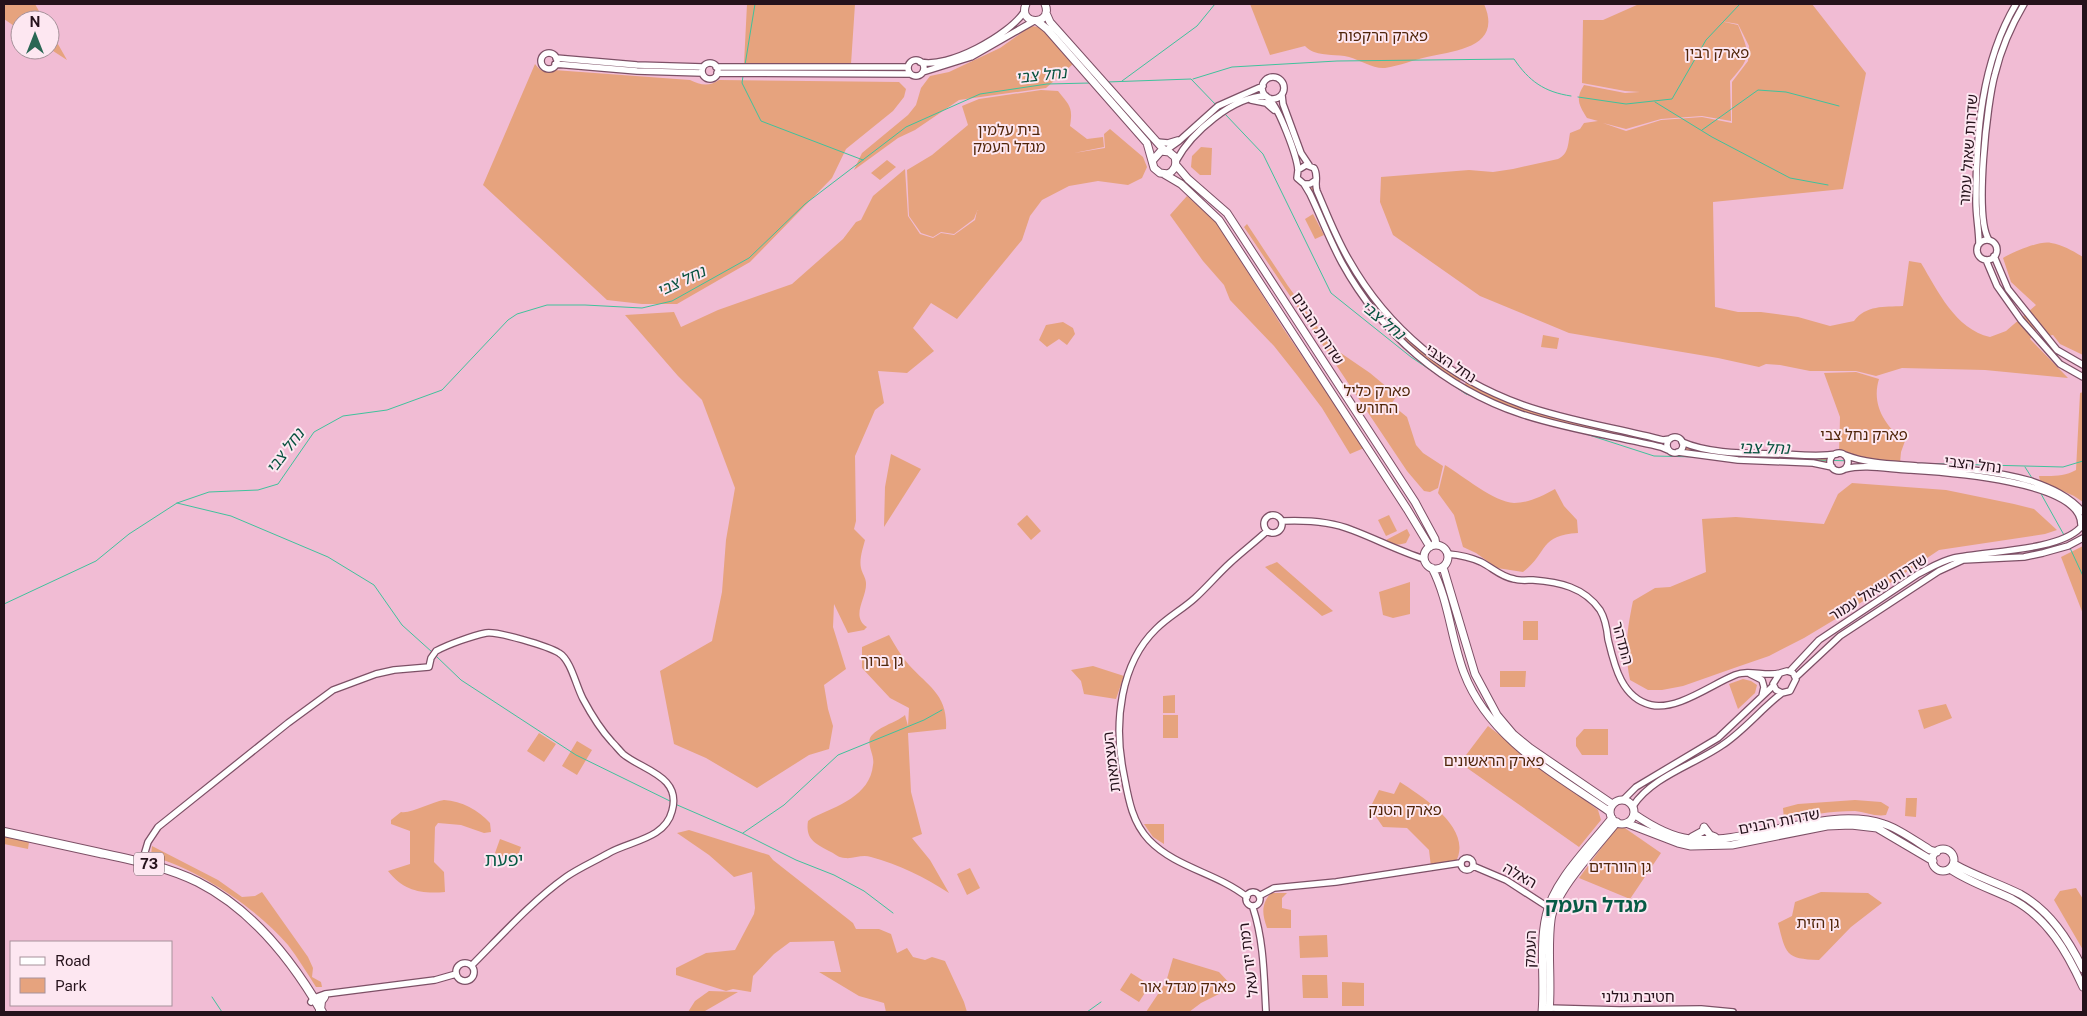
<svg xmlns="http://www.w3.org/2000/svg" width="2087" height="1016" viewBox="0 0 2087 1016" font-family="'Public Sans','Noto Sans Hebrew',sans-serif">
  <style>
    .green { fill: #e6a37e; fill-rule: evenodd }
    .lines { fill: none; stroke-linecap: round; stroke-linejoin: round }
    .stream { stroke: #40c29c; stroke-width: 1 }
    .tertiary-casing { stroke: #7d5066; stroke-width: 8 }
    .secondary-casing { stroke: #7d5066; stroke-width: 9 }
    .trunk-casing { stroke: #7d5066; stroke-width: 10 }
    .tertiary { stroke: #fff; stroke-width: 5.5 }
    .secondary { stroke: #fff; stroke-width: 7 }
    .trunk { stroke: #fff; stroke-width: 8 }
    .labels { text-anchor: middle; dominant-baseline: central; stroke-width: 4; stroke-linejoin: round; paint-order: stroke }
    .shield { fill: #fde7f1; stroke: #66525b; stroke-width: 1 }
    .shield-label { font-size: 14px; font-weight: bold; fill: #25121b }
    .park-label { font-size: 15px; fill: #502509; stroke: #fde7f1 }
    .street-label { font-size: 15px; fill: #25121b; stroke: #fde7f1 }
    .water-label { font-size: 16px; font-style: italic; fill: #07523f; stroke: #fde7f1 }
    .quarter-label { font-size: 18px; fill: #075a45; stroke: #fde7f1 }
    .district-label { font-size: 20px; font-weight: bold; fill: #075a45; stroke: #fde7f1 }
  </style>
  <rect width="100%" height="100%" fill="#f1bcd4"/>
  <path class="green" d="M4 4H35L44 20H20V30L4 19Z
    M747 4H855L851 64H744Z
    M1250 4H1484C1503 47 1456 51 1427 57 1413 60 1399 66 1385 68 1373 69 1360 60 1349 57 1337 54 1325 56 1314 52 1311 51 1307 48 1305 46L1270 55Z
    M1639 4H1812L1866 73 1843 189 1713 202 1715 307 1738 312H1761L1798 317 1830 326 1854 321C1866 305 1884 307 1903 306L1909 261 1921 263C1938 291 1955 329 1990 337L2006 331 2036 305 2011 282 2003 258C2013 252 2041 240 2051 243 2063 245 2073 251 2083 257V355L2060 344 2053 335 2047 336 2038 327 2030 339 2068 378 1985 370 1902 368 1876 376 1856 371H1810L1780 365 1766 364 1759 367 1718 358 1569 333 1480 296 1393 235 1380 202 1381 177 1469 170 1493 172 1513 169 1558 159C1569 154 1568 143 1570 133L1580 129 1584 123 1598 121 1587 118C1579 105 1575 99 1584 85L1625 93 1640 92 1625 91 1582 83 1583 20H1603ZM1720 21 1738 24 1749 46 1748 61 1732 82V123L1702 117 1661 120 1626 131 1603 123 1626 129 1661 119 1702 116 1731 121 1730 81C1752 56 1750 55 1738 25Z
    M1031 26 1040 27 1073 64 1046 88 959 100 915 130 898 138 854 170 862 153 908 115 916 105 921 88 930 76 949 72 1000 48Z
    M50 30 67 60 50 49Z
    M535 64C541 72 544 72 554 70L690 80C700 85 709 87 719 80L899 82 906 89 904 97 893 111 846 149 832 178 750 262 677 304H642L607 300 483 185Z
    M1041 90 1058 91C1070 106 1073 107 1070 126L1087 139 1103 137 1104 147 1074 153 1105 148 1104 134 1110 129 1143 157 1147 167 1142 178 1128 185 1098 181 1069 186 1042 200 1030 216 1022 240 957 319 931 303 913 328 934 351 907 373 878 371 884 403 875 410 855 456 856 521 854 529 865 540C863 548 859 559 861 568 862 573 866 578 866 583 867 598 850 616 867 627L864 630 848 633 834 604 833 627 846 669 824 685 828 709 833 726 829 749 809 755 757 788 706 758 674 744 660 671 712 641 722 592 726 540 735 488 702 400 678 376 625 315 674 312 681 327 718 310 792 284 843 239 856 222 861 220 873 196 905 169 908 216 920 234 933 238 941 233 954 235 975 220 977 211 993 200 977 211 974 219 954 234 941 232 933 237 921 233 909 216 907 170 932 155 968 125 962 106 979 99Z
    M1201 147 1212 148 1211 175H1200L1191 167 1192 156Z
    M887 160 896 167 880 180 871 173Z
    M1314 187 1344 252 1392 323 1462 378 1458 384 1446 376 1392 331 1348 271 1309 188Z
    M1187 196 1217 223 1283 328 1364 448 1350 454 1322 408 1297 375 1274 346 1230 300 1224 285 1203 261 1170 215Z
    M1313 214 1324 235 1315 239 1305 219Z
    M1247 224 1288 286 1332 347 1370 373 1388 388 1399 393 1391 404 1407 417 1416 445 1423 453 1443 466 1438 488 1430 492 1424 491 1407 471 1244 227Z
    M1063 322 1073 328 1075 334 1067 345 1059 339 1047 347 1039 340 1046 325Z
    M1543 335 1559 338 1557 349 1541 347Z
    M1856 372 1879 379C1871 405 1885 426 1905 441L1901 452 1900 463 1876 462 1839 452 1840 417 1824 373Z
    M1467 381 1515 403 1664 441 1663 447 1517 412 1463 387Z
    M2083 392V502L2074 496 2040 481 2039 476C2052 476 2064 477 2076 470L2080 393Z
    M1685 446 1706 450 1828 457 1826 464 1742 459 1684 451Z
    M891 454 921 469 884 527 885 487Z
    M1445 465C1463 476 1494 502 1514 503 1529 503 1542 496 1555 489L1564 506 1577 520 1578 533C1539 535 1548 553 1523 572L1497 568 1476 553 1463 547 1454 515 1438 493Z
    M1852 483 1946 490 2014 504 2034 509 2057 530 2045 534 1939 550 1844 614 1804 638 1769 656 1737 667 1683 686 1662 690H1648L1630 680C1624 651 1627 630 1633 601L1655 588 1670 587 1706 572 1702 519 1736 517 1824 524 1838 494Z
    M1027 515 1041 531 1031 540 1017 524Z
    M1389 515 1397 531 1386 536 1378 520Z
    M1407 529 1410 535 1406 543C1400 545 1391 546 1386 540Z
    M2083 546V614L2061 557Z
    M1277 562 1333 611 1322 616 1265 567Z
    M1410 582V614L1393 618 1383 615 1379 592Z
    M1523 621H1538V640H1523Z
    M889 635C895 645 901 656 909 665 929 687 948 695 946 729L908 733 911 792 922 834 912 838 930 860 949 893C926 878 898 864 871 857 862 854 854 859 845 858 839 858 835 854 831 852 816 844 805 840 808 821L812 818C837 806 870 796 873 765 875 756 867 746 870 738 876 727 896 723 905 715L908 726 909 708 890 698 862 668V647Z
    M1093 666 1124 676 1116 699 1084 694 1081 681 1071 670Z
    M1500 671H1526L1525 687H1500Z
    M1743 679 1751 681 1757 685 1755 693 1738 709 1729 684Z
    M1175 695V713H1163V696Z
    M1946 704 1952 718 1924 729 1918 710Z
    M1163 715H1178V738H1163Z
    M1488 726 1598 810 1601 820 1579 847 1460 763Z
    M1584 729H1608V755H1582L1576 746V738Z
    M539 733 556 744 544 762 527 751Z
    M577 741 592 750 577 775 562 766Z
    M1400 782C1423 797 1475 830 1455 863L1431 867 1429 850 1407 828 1383 827 1370 808 1379 790 1394 794Z
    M1906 798H1917L1916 817 1905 816Z
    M444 800C462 801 478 810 490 823L491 832 484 833 461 825 438 823 435 827 434 862 444 872 445 892C421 894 404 891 388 871L410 864V831L391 824V820L401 812C411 814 431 802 444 800Z
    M1855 800 1881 802 1889 807 1886 815C1876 817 1865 812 1855 811 1830 811 1808 815 1784 820L1783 808 1798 804Z
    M1144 824H1164V844L1153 837Z
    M1619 824 1661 853 1630 899 1579 878Z
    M689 830 769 855 773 860 853 923 856 929H879L891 934 897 953 907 948 913 957 925 960 932 957 945 961 964 1002 967 1012H886L884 1003 859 996 819 972H841L834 941 790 942 774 954 753 976 751 992 733 989 726 991 676 975V968L706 953 735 950 754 914 755 908 752 872 734 877 709 855 677 833Z
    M4 836 29 842 28 849 4 844Z
    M500 839 521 847 516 861 495 853Z
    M152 846 218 880 242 897 255 896 262 892 308 957 313 968 312 977 321 982 322 987H316C307 973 298 958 288 945 256 908 201 871 154 857L151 855Z
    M970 868 980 888 967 895 957 874Z
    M2076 888 2083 899V950L2054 900 2060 891Z
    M1821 892 1868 893 1882 903 1851 927 1819 960C1785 959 1786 954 1778 923L1792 916 1795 902Z
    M1271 893H1287L1282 898V908L1291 910V928H1267C1262 914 1261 904 1271 893Z
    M1327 935 1328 957 1300 958 1299 936Z
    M1173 958 1219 972 1233 987 1201 1003 1189 1012H1146L1166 982Z
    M1131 973 1150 985 1139 1002 1120 990Z
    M1302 975H1327L1328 998H1303Z
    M1342 982 1364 983V1006H1342Z
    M709 991 738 992 705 1011 688 1012 695 1001Z"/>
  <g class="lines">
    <path class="stream" d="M745 65 755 4
      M743 76 742 83 761 121 863 160
      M1193 79 1232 67 1337 61 1514 59C1529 81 1544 92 1571 96
      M1122 81 1197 26 1215 4
      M1107 82 1191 79 1217 106
      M1578 97 1626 104 1672 99 1706 40 1740 4
      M1655 102 1712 137 1790 178 1828 185
      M1225 114 1263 154 1331 293 1411 357 1466 394 1475 397
      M1702 130 1758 90 1786 92 1839 106
      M1586 434 1654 456 1698 457
      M1814 460 1855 461
      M1909 463 2063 467 2083 461
      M2025 467 2032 478
      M2040 492 2064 535
      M177 503 231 516 328 557 374 585 402 625 432 652
      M2070 548 2083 576
      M4 604 96 561 129 534 177 503 209 492 258 490 278 484 314 432 343 416 387 410 442 390 508 320 517 314 547 305H585L642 308 672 301 749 258 805 204 906 127 980 94 1047 84 1090 83
      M436 656 461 680 576 755 672 802
      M675 804 742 833 796 860 834 875 864 891 893 913
      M743 833 784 805 838 755 924 720 942 710
      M212 997 222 1012
      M1087 1012 1101 1002"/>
    <g class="tertiary-casing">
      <path id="tertiary" d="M541 61a8 8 0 1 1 16 0a8 8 0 1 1-16 0Z
        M556 58 637 65 703 67
        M908 68a8 8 0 1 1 16 0a8 8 0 1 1-16 0Z
        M920 62C948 69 1009 35 1024 12
        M702 71a8 8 0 1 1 16 0a8 8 0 1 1-16 0Z
        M555 64 637 71 702 73
        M716 67H908
        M923 72 971 57 1034 21
        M717 73 910 74
        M1262 88a11 11 0 1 1 22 0a11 11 0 1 1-22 0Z
        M1282 95 1283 104 1301 153 1309 165
        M1269 99C1279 108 1297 156 1298 170
        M1251 100 1266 103 1274 110
        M1157 142 1168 143 1178 140
        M1165 151 1179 141 1218 106 1263 86
        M1176 161C1191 133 1233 96 1266 96
        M1316 180 1310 184H1304L1297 178 1298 170 1306 165 1314 168C1319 176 1314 183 1317 191 1327 214 1336 238 1349 260 1388 329 1448 378 1523 405 1568 421 1617 428 1663 440L1670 439
        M1304 184 1310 194C1321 217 1330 241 1342 263 1381 334 1444 388 1521 414 1566 429 1615 436 1661 447L1668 450
        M1989 240C1974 218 1987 102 1995 74 2001 49 2011 26 2024 4
        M1977 250a10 10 0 1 1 20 0a10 10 0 1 1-20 0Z
        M1979 244C1979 230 1976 216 1976 202 1976 134 1981 63 2016 4
        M1994 256 2008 289 2057 350 2083 365
        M1986 260 1997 286 2021 320 2060 364 2083 377
        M1667 445a8 8 0 1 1 16 0a8 8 0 1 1-16 0Z
        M1682 442C1712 455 1750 453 1783 454 1801 455 1820 457 1837 454
        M1678 452 1738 460 1813 463 1832 467
        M1830 462a9 9 0 1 1 18 0a9 9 0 1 1-18 0Z
        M1845 455C1868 464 1892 464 1917 466 1956 468 1993 470 2031 481 2051 488 2069 496 2083 512
        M1845 469C1865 464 1888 469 1909 470 1941 472 2082 480 2081 525
        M1264 524a9 9 0 1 1 18 0a9 9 0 1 1-18 0Z
        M1282 521C1305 520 1330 521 1352 530 1376 539 1399 551 1424 559
        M1448 554C1460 555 1470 557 1481 562 1493 568 1501 577 1514 579 1520 581 1527 580 1533 580 1559 582 1584 587 1600 610 1605 618 1607 629 1608 639 1614 664 1621 698 1651 705 1677 711 1712 684 1735 675 1750 669 1765 677 1780 673
        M1787 671 1793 673 1796 679 1790 691 1782 693 1776 690 1773 684 1780 673Z
        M1790 671 1819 640 1918 574C1930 568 1941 561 1954 558 1986 551 2058 551 2080 528
        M1750 674 1762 680 1764 687 1762 696
        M1796 677 1840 636 1939 571 1963 560 2024 557 2043 553 2068 546 2083 538
        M1624 799 1636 787 1718 738 1773 686
        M1633 806C1652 777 1693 765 1721 746 1743 732 1761 709 1782 693
        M1461 864a6 6 0 1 1 12 0a6 6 0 1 1-12 0Z
        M142 862 148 842 158 827 288 723 333 690 376 674 394 670 429 667 431 658 436 651C449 644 472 636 486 633 497 631 548 646 559 653 571 660 576 686 583 699 591 714 601 730 612 742 616 746 619 750 623 754 642 770 682 776 672 811 665 839 630 841 609 853 595 861 579 868 566 877 531 902 502 935 472 965
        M1473 866 1506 880 1551 909
        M1246 899a7 7 0 1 1 14 0a7 7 0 1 1-14 0Z
        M1259 896 1274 888 1336 882 1460 863
        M1247 897C1217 873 1176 868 1149 840 1131 821 1128 796 1123 770 1114 723 1120 664 1156 629 1168 617 1183 609 1195 598 1207 587 1218 574 1230 563 1242 552 1255 542 1267 531
        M1254 906 1253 908C1264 941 1264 978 1266 1012
        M456 972a9 9 0 1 1 18 0a9 9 0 1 1-18 0Z
        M311 1002 314 998 325 994 435 980 456 974
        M1547 1008 1620 1010 1701 1009 1733 1012"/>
    </g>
    <g class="secondary-casing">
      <path id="secondary" d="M1026 4C1017 26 1054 26 1045 4
        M1046 13 1050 22 1165 151
        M1037 21 1047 29 1147 143 1154 168 1160 173 1168 174C1175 170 1177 165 1175 157L1169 152 1161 151 1153 160
        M1176 165 1188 179 1227 213 1415 502 1435 539 1436 545
        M1164 174 1181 184 1219 220 1407 509 1430 547
        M1424 557a12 12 0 1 1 24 0a12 12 0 1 1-24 0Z
        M1443 567 1475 674 1497 715 1513 734 1530 748 1612 804
        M1432 568C1449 601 1451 639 1464 673 1489 739 1555 774 1610 812
        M1610 812a12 12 0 1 1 24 0a12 12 0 1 1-24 0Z
        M1634 814C1650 825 1670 837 1690 839 1750 845 1827 805 1884 824 1898 828 1917 842 1930 850L1937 852
        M1626 823 1678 843 1691 846 1732 845 1827 826 1851 825 1877 828 1933 861
        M1692 837 1703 831 1704 827 1710 835 1715 837
        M1932 860a11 11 0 1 1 22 0a11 11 0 1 1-22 0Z
        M1954 864C1975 876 1998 883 2020 894 2050 911 2068 939 2083 969
        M1950 869C1969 882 1991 889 2012 899 2048 918 2067 952 2083 987
        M1542 1012C1545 981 1539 947 1546 916 1553 881 1590 846 1612 818
        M1549 1012C1552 982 1547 951 1551 920 1554 892 1598 846 1617 822"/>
    </g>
    <g class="trunk-casing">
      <path id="trunk" d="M4 832C36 839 68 846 100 853 133 860 168 867 198 882 253 910 292 960 322 1012
        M320 1010 321 1001 324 997"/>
    </g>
    <use href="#tertiary" class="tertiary"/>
    <use href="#secondary" class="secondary"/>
    <use href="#trunk" class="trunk"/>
  </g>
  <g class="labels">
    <rect class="shield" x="134" y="852.5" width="30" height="23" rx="4"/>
    <g class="shield-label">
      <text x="149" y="864">73</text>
    </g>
    <g class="park-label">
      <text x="1383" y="35">פארק הרקפות</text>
      <text x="1717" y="52">פארק רבין</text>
      <text x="1009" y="129">בית עלמין<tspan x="1009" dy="17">מגדל העמק</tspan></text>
      <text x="1377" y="390">פארק כליל<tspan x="1377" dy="17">החורש</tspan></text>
      <text x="1864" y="434">פארק נחל צבי</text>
      <text x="882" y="660">גן ברוך</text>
      <text x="1494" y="760">פארק הראשונים</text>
      <text x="1405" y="809">פארק הטנק</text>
      <text x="1620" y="866">גן הוורדים</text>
      <text x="1818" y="922">גן הזית</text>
      <text x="1188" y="986">פארק מגדל אור</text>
    </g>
    <g class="street-label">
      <text transform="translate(1968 150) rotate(-86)">שדרות שאול עמור</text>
      <text transform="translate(1318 328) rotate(57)">שדרות הבנים</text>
      <text transform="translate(1451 363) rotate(33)">נחל הצבי</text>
      <text transform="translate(1973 464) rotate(7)">נחל הצבי</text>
      <text transform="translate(1878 587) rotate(-32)">שדרות שאול עמור</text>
      <text transform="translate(1623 643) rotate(75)">התדהר</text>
      <text transform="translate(1111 762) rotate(-97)">העצמאות</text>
      <text transform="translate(1779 821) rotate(-11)">שדרות הבנים</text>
      <text transform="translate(1520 875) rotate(30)">האלה</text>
      <text transform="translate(1530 949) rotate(-88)">העמק</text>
      <text transform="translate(1248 960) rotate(-97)">רמת יזרעאל</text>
      <text x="1638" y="996">חטיבת גולני</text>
    </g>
    <g class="water-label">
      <text transform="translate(1041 75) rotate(-6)">נחל צבי</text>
      <text transform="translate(681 281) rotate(-25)">נחל צבי</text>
      <text transform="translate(1383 320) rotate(39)">נחל צבי</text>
      <text transform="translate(1764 448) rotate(1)">נחל צבי</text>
      <text transform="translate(285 451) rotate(-53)">נחל צבי</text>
    </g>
    <g class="quarter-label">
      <text x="504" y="859">יפעת</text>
    </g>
    <g class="district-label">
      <text x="1596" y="905">מגדל העמק</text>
    </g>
  </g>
  <rect width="2087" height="1016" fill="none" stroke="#25121b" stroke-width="10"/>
  <rect x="10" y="941" width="162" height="65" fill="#fde7f1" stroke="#a7929b"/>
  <rect x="20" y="957" width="25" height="8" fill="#ffffff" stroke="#a7929b"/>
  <text x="55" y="966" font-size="15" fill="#25121b">Road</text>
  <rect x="20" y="978" width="25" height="15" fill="#e6a37e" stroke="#a7929b"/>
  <text x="55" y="991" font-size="15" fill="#25121b">Park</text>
  <g transform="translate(35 35)"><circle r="24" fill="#fde7f1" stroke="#a7929b"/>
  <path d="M0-4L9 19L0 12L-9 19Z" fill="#296754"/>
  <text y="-8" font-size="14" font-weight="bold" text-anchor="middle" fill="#25121b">N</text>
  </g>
</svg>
